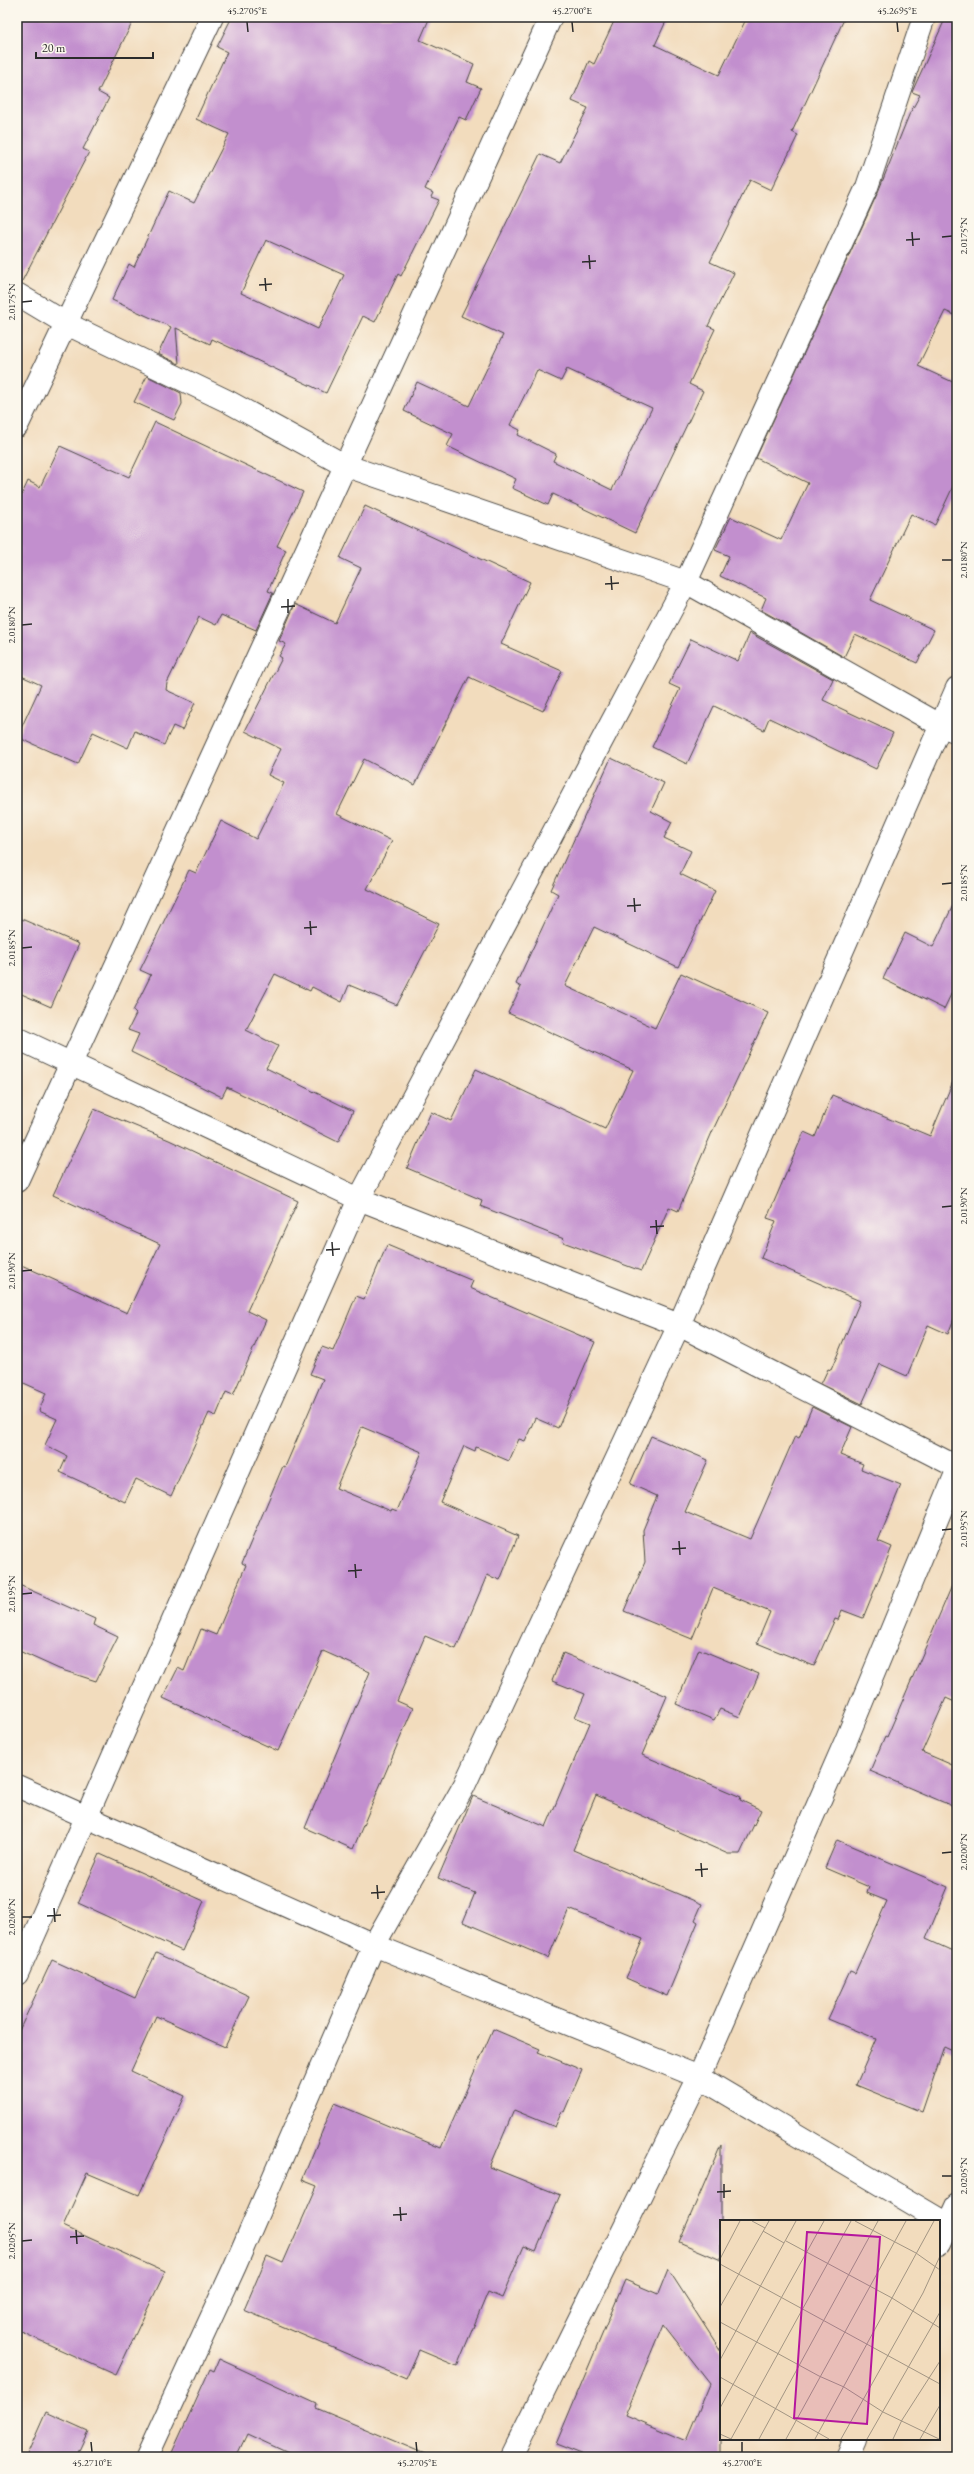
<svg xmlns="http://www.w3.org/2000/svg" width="974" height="2474" viewBox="0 0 974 2474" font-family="'EB Garamond',serif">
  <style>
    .building { fill: #c28fce; fill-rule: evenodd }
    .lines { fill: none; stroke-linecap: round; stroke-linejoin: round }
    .minor-casing { stroke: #494641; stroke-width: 24 }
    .minor { stroke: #fff; stroke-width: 22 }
    .ticks { fill: none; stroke: #2b2b2b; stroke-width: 1.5 }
    .inset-road { fill: none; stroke: #a29583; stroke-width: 1 }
    .view { fill: #b5179e; fill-opacity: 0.15; stroke: #b5179e; stroke-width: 2 }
    .inset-edge { fill: none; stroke: #2b2b2b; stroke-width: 2 }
    .neatline { fill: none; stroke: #2b2b2b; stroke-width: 1.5 }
    .ticks-label { font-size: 10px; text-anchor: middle; fill: #2b2b2b }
  </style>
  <rect width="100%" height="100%" fill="#fbf7ec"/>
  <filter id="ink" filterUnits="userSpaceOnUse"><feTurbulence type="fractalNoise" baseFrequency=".025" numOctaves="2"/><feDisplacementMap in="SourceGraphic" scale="8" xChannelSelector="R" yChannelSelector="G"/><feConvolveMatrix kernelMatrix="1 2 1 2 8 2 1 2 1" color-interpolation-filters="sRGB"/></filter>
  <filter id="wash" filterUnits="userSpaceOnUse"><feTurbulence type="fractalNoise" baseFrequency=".012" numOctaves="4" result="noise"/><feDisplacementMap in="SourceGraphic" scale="16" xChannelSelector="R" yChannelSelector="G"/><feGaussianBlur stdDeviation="0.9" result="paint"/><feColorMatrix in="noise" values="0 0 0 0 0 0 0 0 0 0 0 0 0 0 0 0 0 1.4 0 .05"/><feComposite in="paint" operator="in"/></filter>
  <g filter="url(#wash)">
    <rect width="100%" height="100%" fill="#f2dcbd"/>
    <g id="blocks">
      <path class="building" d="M17 17H135L98 92 109 98 83 149 89 152 21 283 17 282Z
        M232 17H430L420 40 474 64 467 82 481 88 466 120 459 117 425 189 433 193 431 197 439 200 401 276 398 274 375 322 363 316 326 393 212 339 210 344 176 328 179 364 158 354 171 327 112 300 129 264 134 267 169 191 194 203 229 134 196 119 227 52 217 47ZM266 240 344 275 318 329 241 293Z
        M616 17H668L655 45 719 75 747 17H845L792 132 798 135 771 190 750 180 710 262 734 273 708 326 715 329 689 384 703 391 635 533 553 494 548 505 512 488 516 479 447 446 453 434 404 411 417 382 469 406 503 335 461 316 540 154 560 163 588 108 572 101 589 61 594 64ZM567 369 652 408 612 490 553 461 556 454 518 435 520 430 510 425 537 370 561 381Z
        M946 17H957V316L945 311 918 366 957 384V478L935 525 911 514 870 600 934 630 917 663 855 634 844 657 761 610 766 598 720 576 729 556 715 550 731 517 781 540 808 483 756 458 878 192 909 115 920 95 912 92Z
        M147 376 181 393 182 404 174 420 134 402Z
        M155 422 303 492 277 546 286 550 268 591 273 593 256 630 221 615 216 625 199 617 167 683 166 690 195 703 182 730 173 726 164 745 135 731 128 748 93 732 78 764 17 737 41 685 17 674V505L28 481 40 487 60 446 129 477Z
        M365 506 530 582 501 644 562 671 543 711 469 677 415 785 364 759 337 814 392 841 367 889 439 924 397 1005 349 985 342 1002 312 987 310 991 275 974 246 1030 278 1046 266 1068 353 1111 338 1142 227 1087 222 1097 131 1052 139 1034 128 1030 136 1014 133 1011 151 975 140 970 189 870 196 873 221 821 256 839 284 783 268 775 281 749 245 731 282 658 279 656 286 644 279 641 295 604 335 623 361 568 340 558Z
        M750 633 833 679 823 700 893 733 876 769 769 718 764 730 714 706 687 764 652 747 680 689 669 684 691 639 738 661Z
        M611 758 664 783 651 811 672 822 664 838 691 851 680 874 715 891 678 967 594 927 565 986 655 1028 681 973 768 1013 713 1130 678 1211 669 1207 641 1271 563 1242 564 1239 480 1206 482 1200 407 1168 431 1112 451 1121 476 1069 605 1129 633 1070 508 1013 521 987 516 984 558 894 551 890Z
        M957 897V982L944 1009 883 979 905 933 933 947Z
        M17 917 79 944 51 1007 17 992Z
        M957 1072V1311L948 1334 928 1325 907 1376 880 1364 862 1404 821 1384 828 1369 831 1370 860 1301 761 1258 776 1221 767 1218 804 1132 815 1137 832 1095 930 1136Z
        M94 1109 169 1140 298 1201 247 1311 266 1320 233 1395 226 1392 216 1416 209 1413 171 1496 136 1479 125 1502 60 1472 67 1456 45 1445 57 1419 39 1411 46 1393 17 1380V1263L127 1313 160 1244 53 1195Z
        M387 1245 473 1281 470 1288 595 1342 558 1428 535 1418 525 1441 519 1439 509 1461 476 1447 475 1451 464 1446 440 1502 518 1536 500 1580 487 1575 456 1649 425 1636 397 1701 413 1708 353 1849 305 1828 370 1672 323 1651 278 1751 163 1698 178 1668 184 1671 201 1629 216 1635 246 1565 242 1563 269 1499 283 1466 285 1467 323 1379 310 1374 322 1347 333 1351 356 1296 364 1299ZM362 1427 422 1452 397 1511 392 1509 391 1511 336 1488Z
        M812 1407 852 1427 840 1455 863 1464 861 1469 901 1485 878 1541 892 1547 863 1618 842 1610 838 1620 835 1619 814 1666 757 1643 770 1612 713 1588 692 1639 624 1611 645 1562 643 1530 657 1496 630 1484 651 1436 708 1460 685 1512 750 1539 795 1436 799 1438Z
        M957 1574V1703L946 1698 922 1752 957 1767V1808L870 1771 885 1736 887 1737Z
        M17 1584 95 1619 93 1625 118 1637 96 1681 59 1669 17 1650Z
        M699 1649 759 1674 740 1717 720 1709 714 1720 676 1704Z
        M563 1653 667 1696 642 1755 741 1797 740 1800 761 1810 740 1854H728L596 1795 573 1850 702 1904 695 1920 698 1922 667 1996 626 1978 643 1939 569 1909 548 1958 463 1922 475 1893 438 1878 473 1796 546 1827 590 1723 575 1717 585 1694 552 1681Z
        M837 1840 948 1887 926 1939 957 1953V2053L944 2047 922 2112 856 2085 876 2039 828 2019 850 1971 855 1973 887 1901 867 1893 869 1887 825 1868Z
        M100 1854 204 1901 182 1951 78 1903Z
        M156 1953 249 1996 225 2047 156 2016 131 2071 185 2096 139 2195 87 2173 63 2226 165 2272 116 2375 17 2330V2035L52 1960 135 1998Z
        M493 2029 540 2049 538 2052 582 2070 564 2112 562 2111 555 2127 514 2110 490 2167 560 2195 536 2251 524 2246 502 2298 488 2292 457 2366 419 2350 406 2379 244 2310 267 2256 283 2263 317 2186 302 2180 334 2103 441 2148Z
        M721 2145V2260L679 2242Z
        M668 2269 721 2351V2455L724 2457H589L556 2444 625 2280 658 2294ZM663 2324 710 2384 686 2441 625 2415Z
        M219 2359 317 2404 316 2408 432 2457H297L247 2434 236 2457H170L210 2369 214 2371Z
        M46 2412 88 2431 76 2457H26Z"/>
    </g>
  </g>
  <g filter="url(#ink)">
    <use href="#blocks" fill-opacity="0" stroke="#494641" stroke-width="1"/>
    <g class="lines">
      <g class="minor-casing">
        <path id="minor" d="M17 294 67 324 227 401 344 465 686 582 940 725 957 732
          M17 426 212 17
          M17 1038 359 1199 679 1325 957 1467
          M17 1181 551 17
          M17 1786 374 1945 699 2077 947 2224 957 2228
          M17 1974 359 1199 686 582 867 187 924 17
          M939 2243 957 2204
          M147 2457 235 2266 374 1945 464 1786 679 1325 957 688
          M511 2457 699 2077 847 1738 957 1471
          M846 2457 854 2439"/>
      </g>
      <use href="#minor" class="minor"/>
    </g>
  </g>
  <path class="ticks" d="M247 22 248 32M572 22 573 32M897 22 898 32M912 232 913 246M942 237 952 236M906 240 920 239M589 255 590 269M582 262 596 261M265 278 266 291M259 285 272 284M22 302 32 301M942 560H952M611 576 612 590M605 584 619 583M288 599V613M281 607 295 606M22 625 32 624M942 884 952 883M634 898 635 912M627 906 641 905M310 921 311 935M304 928 317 927M22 948 32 947M942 1207 952 1206M656 1220 657 1234M650 1227 664 1226M332 1242 333 1256M326 1250 340 1249M22 1271 32 1270M942 1530 952 1529M679 1541 680 1555M672 1549 686 1548M355 1564 356 1578M348 1571 362 1570M22 1594 32 1593M942 1853 952 1852M701 1863 702 1877M695 1870 708 1869M377 1885 378 1899M371 1893 385 1892M54 1908 55 1922M47 1916 61 1915M22 1917H32M942 2176H952M724 2184V2198M717 2192 731 2191M400 2207 401 2221M393 2215 407 2214M76 2230 77 2244M70 2237 84 2236M22 2241 32 2240M91 2442 92 2452M416 2442 417 2452M742 2442V2452"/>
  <g transform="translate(720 2220)">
    <rect width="220" height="220" fill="#f2dcbd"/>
    <path class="inset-road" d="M32 1 45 8M135 1 196 33 220 50M43 11 64 23M66 21 172 78 220 108M0 39 20 1M0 44 220 164M0 87 49 1M0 102 99 156 124 167 163 192 219 219M0 140 76 1M0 157 109 219M0 188 104 1M0 214 11 219M11 219 131 1M39 219 158 1M66 219 186 1M95 219 214 1M121 219 203 73 220 36M147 219 220 92M173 219 182 200 220 141M200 219 220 185"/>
    <path class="view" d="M87 12 160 17 147 204 74 198Z"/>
    <rect width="220" height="220" class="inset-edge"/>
  </g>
  <rect width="974" height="2474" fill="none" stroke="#fbf7ec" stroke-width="44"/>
  <path d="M36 52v6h117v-6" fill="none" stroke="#2b2b2b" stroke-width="2"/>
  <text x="42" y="52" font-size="12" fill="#2b2b2b" stroke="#fbf7ec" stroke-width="3" paint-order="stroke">20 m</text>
  <rect x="22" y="22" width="930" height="2430" class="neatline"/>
  <g class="ticks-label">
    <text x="247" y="14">45.2705°E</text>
    <text x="572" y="14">45.2700°E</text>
    <text x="897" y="14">45.2695°E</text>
    <text transform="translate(963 236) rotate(-90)" y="4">2.0175°N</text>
    <text transform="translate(11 302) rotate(-90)" y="4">2.0175°N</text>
    <text transform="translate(963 560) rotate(-90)" y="4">2.0180°N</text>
    <text transform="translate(11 625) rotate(-90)" y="4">2.0180°N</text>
    <text transform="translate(963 883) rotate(-90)" y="4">2.0185°N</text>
    <text transform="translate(11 948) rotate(-90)" y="4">2.0185°N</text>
    <text transform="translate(963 1206) rotate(-90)" y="4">2.0190°N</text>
    <text transform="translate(11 1271) rotate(-90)" y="4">2.0190°N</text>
    <text transform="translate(963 1529) rotate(-90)" y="4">2.0195°N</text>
    <text transform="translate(11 1594) rotate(-90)" y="4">2.0195°N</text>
    <text transform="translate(963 1852) rotate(-90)" y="4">2.0200°N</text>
    <text transform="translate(11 1917) rotate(-90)" y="4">2.0200°N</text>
    <text transform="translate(963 2176) rotate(-90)" y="4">2.0205°N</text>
    <text transform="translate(11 2241) rotate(-90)" y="4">2.0205°N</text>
    <text x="92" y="2466">45.2710°E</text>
    <text x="417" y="2466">45.2705°E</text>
    <text x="742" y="2466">45.2700°E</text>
  </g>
</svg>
